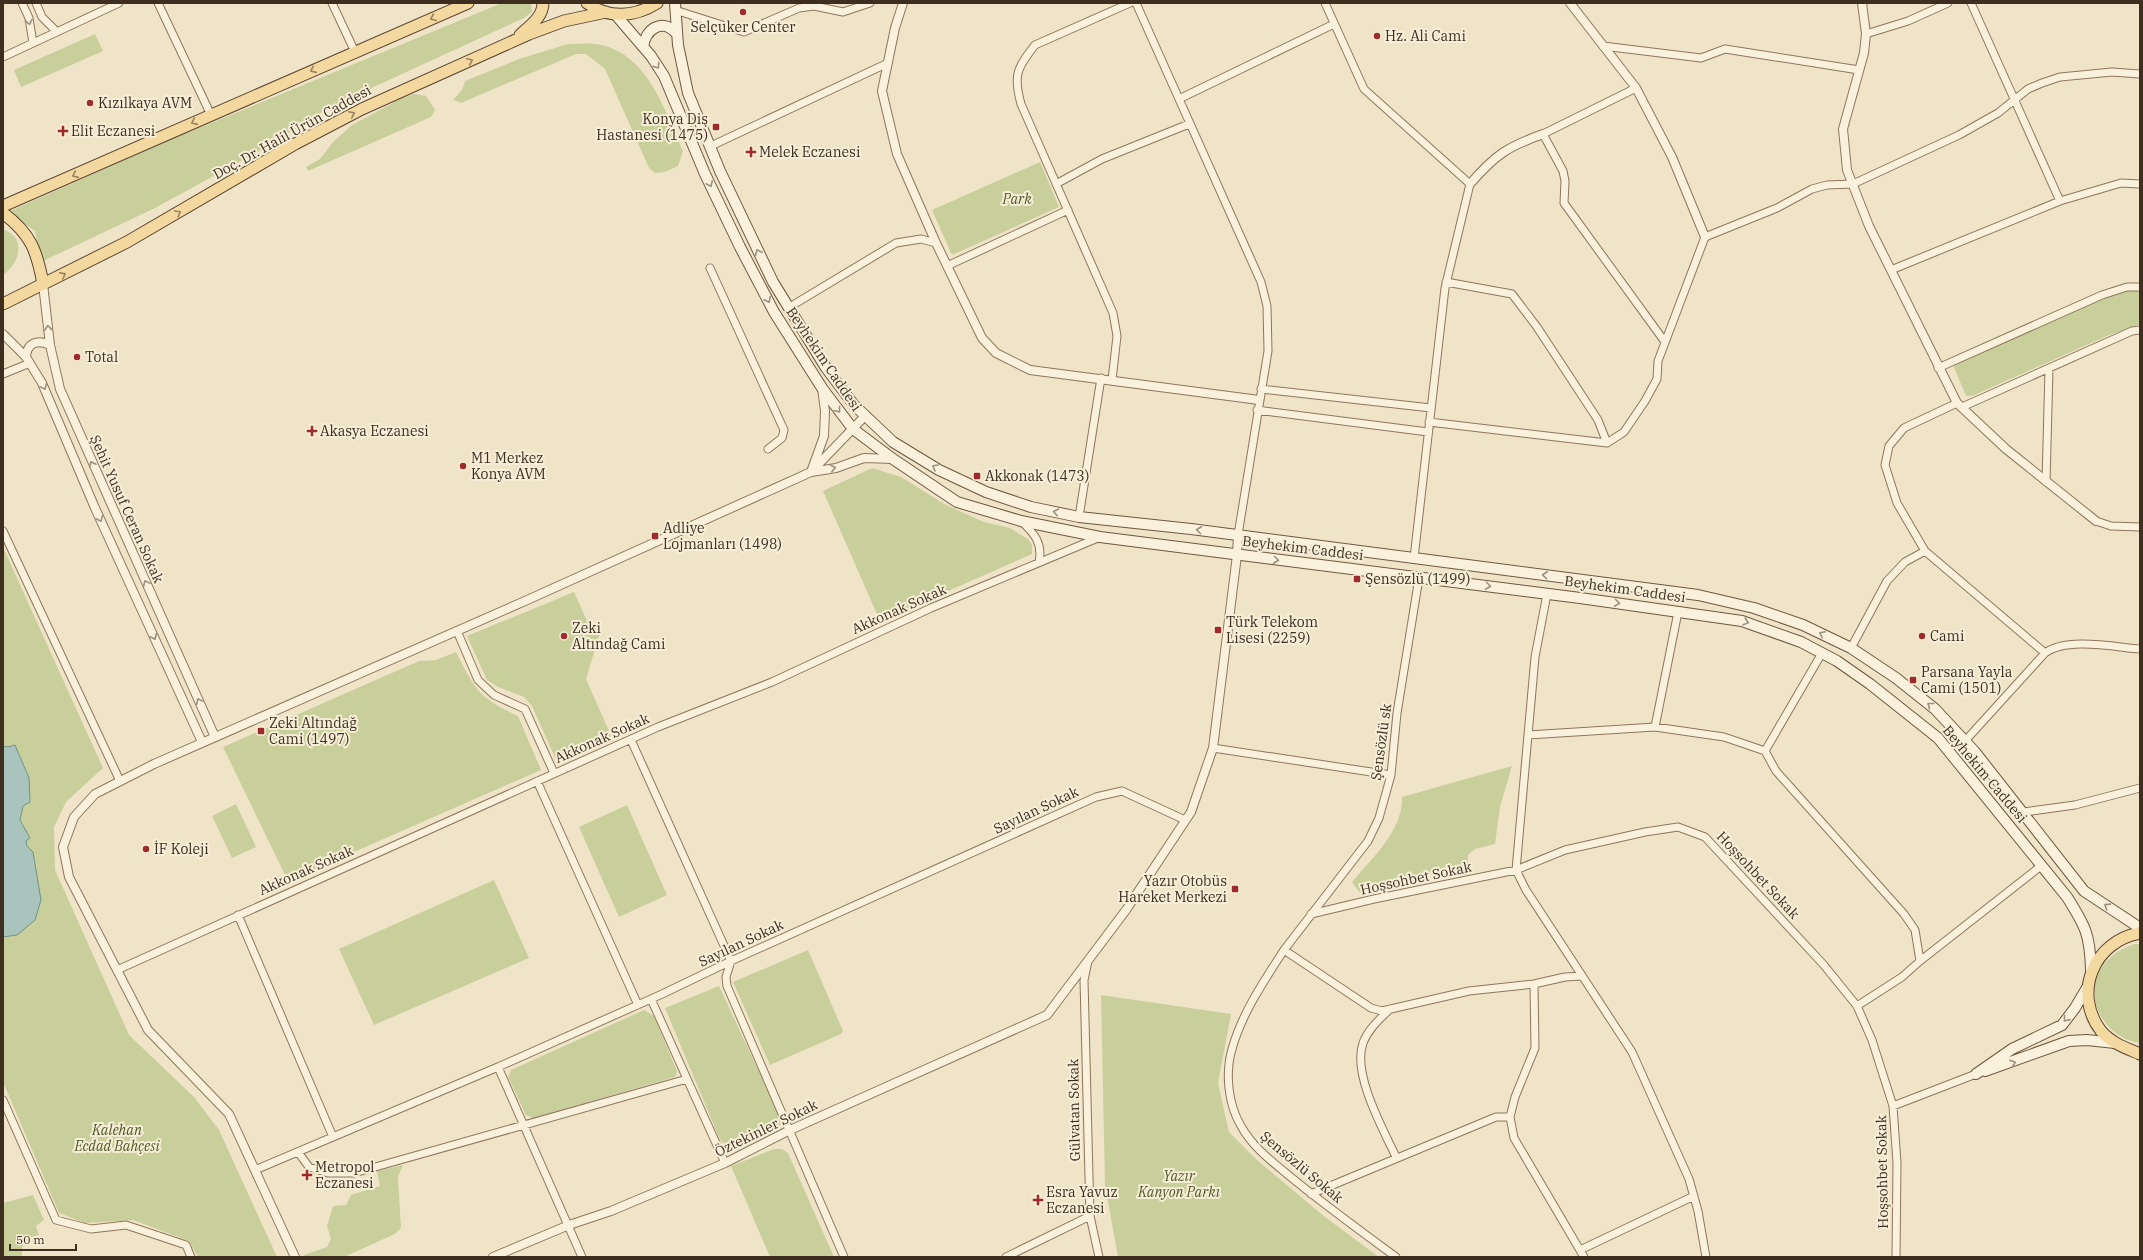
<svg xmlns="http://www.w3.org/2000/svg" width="2143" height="1260" viewBox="0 0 2143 1260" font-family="'IBM Plex Serif',serif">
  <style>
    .green { fill: #c9cf9b }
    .water { fill: #a9c4bc; stroke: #6f938a }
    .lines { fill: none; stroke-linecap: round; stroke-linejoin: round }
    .minor-casing { stroke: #8d765c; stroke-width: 9 }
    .tertiary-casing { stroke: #8d765c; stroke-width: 10 }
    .secondary-casing { stroke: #6f573f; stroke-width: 12 }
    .primary-casing { stroke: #5b4430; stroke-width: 13 }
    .minor { stroke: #faf1dc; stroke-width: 7 }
    .tertiary { stroke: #faf1dc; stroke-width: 8 }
    .secondary { stroke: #faf1dc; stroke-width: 10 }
    .primary { stroke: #f3d9a0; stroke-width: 11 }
    .oneway { stroke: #988460 }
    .oneway2 { stroke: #9c907e }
    .poi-dot { fill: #9e2a2b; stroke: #f7eed8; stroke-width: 1.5 }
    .labels { text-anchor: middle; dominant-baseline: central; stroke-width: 4; stroke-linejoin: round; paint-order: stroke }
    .poi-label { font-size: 14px; fill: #3d2e20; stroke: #f7eed8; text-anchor: start }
    .street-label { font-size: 14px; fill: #3d2e20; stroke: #f7eed8 }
    .park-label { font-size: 14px; font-style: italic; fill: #4d5a26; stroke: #f7eed8 }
  </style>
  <rect width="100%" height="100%" fill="#f0e4c8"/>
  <path class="green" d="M502 3H531L532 12 524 18 330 107 267 147 155 208 41 262 35 231 8 212 170 140Z
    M95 34 103 51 21 87 14 70Z
    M568 44C577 44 586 43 595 44 647 50 665 111 683 151L678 166 665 172 655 173 649 168 605 69 586 54H576L461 103 453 100 462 90 465 81 519 59Z
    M414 94 426 96 435 110 431 117 308 171 306 167 320 159 333 142 352 125 402 98Z
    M1040 162 1059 207 952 255 932 210Z
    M3 229C27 238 20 263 3 275Z
    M2130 290H2140V324L2107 336 1972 396H1966L1953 365 2090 304Z
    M872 468 901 477 946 505 984 522 1010 528 1028 539 1032 545V554L880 621 823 491Z
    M3 547 103 768 66 802 54 827 55 870 129 1035 194 1097 219 1130 277 1257H198L189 1241 133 1220 85 1223 59 1213 3 1082Z
    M574 592 592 632 598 626 600 633 586 679 612 738 557 762 532 706 524 697 498 687 487 680 467 636Z
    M456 652C476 691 478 697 518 716L541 770 288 881 223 747 419 661 436 660Z
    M1512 766 1500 807 1495 844 1475 849 1468 855V864L1360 893 1352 882C1372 858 1403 831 1402 797Z
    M236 804 256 847 232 858 212 816Z
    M627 805 667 895 619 917 579 827Z
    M494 880 529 958 374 1025 339 949Z
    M2134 944H2140V1043C2101 1038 2078 989 2108 960 2115 952 2124 948 2134 944Z
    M808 950 843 1031 841 1034 770 1065 733 982Z
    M719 986 781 1119 779 1127 730 1149 720 1140 665 1008Z
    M1101 995 1231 1014 1218 1083 1229 1132 1257 1160 1325 1217 1379 1257H1118L1105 1185Z
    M644 1010 654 1016 677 1071 675 1077 533 1118 526 1115 508 1077 511 1070Z
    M774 1149H782L788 1153 834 1257H770L731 1166Z
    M403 1165 398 1177 401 1228 395 1234 344 1257H305L304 1255 327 1247 331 1239 327 1226 333 1206 346 1205 351 1195 380 1186 377 1171Z
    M33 1195 44 1220 36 1226 39 1235 23 1240 22 1257H3V1203Z"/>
  <path class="water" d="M15 745 29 778 30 802 23 806 20 820 30 838 26 841 27 846 33 852 41 900 35 920 17 935 3 937V746L8 747Z"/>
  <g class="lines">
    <g class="minor-casing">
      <path id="minor" d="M22 3 29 18 33 43
        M36 3 42 17 57 32
        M158 3 211 115
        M332 3 355 52
        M1136 3 1261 282 1267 306 1268 351 1238 535
        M1325 3 1364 89 1470 184 1445 288 1414 558
        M1971 3 2060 201
        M675 10 744 32 799 8 814 6 843 12 870 3
        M1866 34 1908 21 1948 3
        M1603 46 1701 58 1725 49 1859 70
        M3 57 119 3
        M1636 88 1543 134 1563 171 1565 181 1564 203 1665 342
        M1179 99 1334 24
        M711 146 888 63
        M1056 184 1102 159 1189 124
        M947 266 1068 210
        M710 268 784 430 782 438 768 449
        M1891 270 2060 201 2121 183 2140 184
        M1446 282 1512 294 1537 327 1598 420 1607 443
        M788 308 896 243 921 239 936 243
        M1938 368 2102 295 2127 287H2140
        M3 374 30 363
        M1112 380 1117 336 1113 313 1021 104C1013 75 1017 68 1035 45L1130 3
        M1261 389 1431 408
        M1957 403 1904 428 1889 446 1885 465 1897 503 1925 551 2045 653
        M1962 407 2132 331 2140 330
        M1257 410 1428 432
        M1429 422 1607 443 1624 432 1645 401 1657 379 1658 361 1705 237 1777 208 1812 189 1827 185 1853 184 1959 135 1998 113 2028 89 2042 83 2060 77 2112 72 2140 74
        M2046 482 2049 369
        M1079 517 1101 378
        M1021 521C1034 533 1043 543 1039 562
        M2096 521 2111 526 2140 527
        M3 531 120 781
        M457 631 478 680 494 695 525 709 554 773
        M1851 648 1887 581 1905 562 1925 551
        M1655 727 1678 612
        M1528 735 1535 657 1547 594
        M631 740 731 961 726 977 727 986 844 1257
        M1965 741 2045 653C2067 637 2114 647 2140 649
        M1213 748 1391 775
        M1765 751 1822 653
        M537 781 638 1005
        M2024 812 2075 805 2140 788
        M1311 914 1374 899 1516 870 1565 850 1645 832 1678 827 1705 837 1823 964 1857 1006 1872 1040 1893 1106 1897 1163 1896 1257
        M238 915 333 1137
        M1284 950 1368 841 1379 818 1391 775 1397 713 1419 578
        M1088 961 1084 980 1090 1216 1099 1257
        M1920 961 2041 866
        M117 970 658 727 772 682 931 608 1100 537
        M1534 984 1535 1048 1515 1097 1510 1117 1514 1138 1584 1257
        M651 999 725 1163
        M1390 1009C1380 1019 1368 1029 1363 1043 1352 1074 1383 1129 1396 1157
        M3 1100 56 1220 91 1229 126 1225 186 1245 191 1257
        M1893 1106 1976 1074
        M298 1152 309 1167 328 1173H354L687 1079
        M255 1170 498 1067
        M1311 1194 1496 1117H1510
        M1580 1250 1694 1196
        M582 1257 498 1067 660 995 731 961 1096 797 1122 791 1185 820
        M1006 1257 1090 1216
        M1396 1257C1359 1230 1322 1203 1287 1174 1270 1160 1252 1146 1241 1126 1228 1104 1225 1073 1232 1049 1242 1013 1264 981 1284 950L1371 1008 1382 1011 1469 991 1534 984 1565 977 1582 976
        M1706 1257 1698 1211 1689 1179 1632 1052 1526 890 1516 870 1528 735 1655 727 1724 737 1765 751 1776 771 1904 914 1915 930 1920 961 1902 977 1857 1006"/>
    </g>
    <g class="tertiary-casing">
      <path id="tertiary" d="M903 3 895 28 882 91 897 154 936 243 982 338 996 353 1030 370 1259 400
        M1570 3 1636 88 1672 157 1705 237
        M1862 3 1866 34 1864 53 1843 129 1847 170 1869 226 1957 403 2006 449 2096 521
        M1470 184C1495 155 1507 147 1543 134
        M43 284 50 345 60 389 215 737
        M3 334 26 357 42 383 95 508 202 742
        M26 357C27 343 37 339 50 345
        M822 388 825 411 824 436 811 472 836 468 864 458 893 459
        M295 1257 229 1114 148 1030 69 877 63 847 74 817 95 794 154 764 525 601 811 472 865 416
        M493 1257 569 1225 611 1211 725 1163 790 1130 1047 1015 1126 910 1191 812 1213 748 1237 555 1238 535"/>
    </g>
    <g class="secondary-casing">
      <path id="secondary" d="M675 3 678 45 688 93 720 171 773 282 826 368 854 405 893 442 939 470 986 492 1031 507 1079 517 1191 529 1698 595 1754 608 1803 625 1851 648 1896 678 1935 709 1975 752 2084 891 2140 928
        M615 14 651 56 664 76 705 174 740 247 774 312 822 388 853 429 893 459 957 502 1021 521 1100 537 1580 598 1742 621 1801 642 1837 661 1870 684 1938 738 2067 897C2086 927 2090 935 2091 970
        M643 47C645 30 662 17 676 33
        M1985 1071 2069 1041 2087 1040 2115 1043
        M1976 1074 2012 1049 2062 1025 2075 1008 2088 986"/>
    </g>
    <g class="primary-casing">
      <path id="primary" d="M587 3C608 19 635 17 657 3
        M520 35C530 26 543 17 543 3
        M3 206 468 3
        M3 213C31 234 37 251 43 284
        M3 304 127 242 295 144 362 109 529 34 564 21 606 12
        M2140 933C2094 941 2072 993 2101 1031 2111 1043 2126 1048 2140 1054"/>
    </g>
    <use href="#minor" class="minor"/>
    <use href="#tertiary" class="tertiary"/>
    <use href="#secondary" class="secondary"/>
    <use href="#primary" class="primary"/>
  </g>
  <defs><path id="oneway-chevron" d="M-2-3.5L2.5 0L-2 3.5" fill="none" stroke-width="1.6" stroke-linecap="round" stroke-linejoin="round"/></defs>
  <g class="oneway">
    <use href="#oneway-chevron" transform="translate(433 18) rotate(157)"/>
    <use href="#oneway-chevron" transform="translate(470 61) rotate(-25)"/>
    <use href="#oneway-chevron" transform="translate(313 70) rotate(156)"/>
    <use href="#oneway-chevron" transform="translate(352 114) rotate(-26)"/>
    <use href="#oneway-chevron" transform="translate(194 122) rotate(156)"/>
    <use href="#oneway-chevron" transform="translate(75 175) rotate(156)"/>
    <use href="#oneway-chevron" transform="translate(178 213) rotate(-31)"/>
    <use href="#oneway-chevron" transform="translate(63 275) rotate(-26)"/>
  </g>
  <g class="oneway2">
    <use href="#oneway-chevron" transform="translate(29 22) rotate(79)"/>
    <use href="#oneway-chevron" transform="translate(657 66) rotate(55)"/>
    <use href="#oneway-chevron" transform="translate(710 184) rotate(64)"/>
    <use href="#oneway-chevron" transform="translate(758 252) rotate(-115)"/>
    <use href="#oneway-chevron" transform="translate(768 300) rotate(63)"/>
    <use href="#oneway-chevron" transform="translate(48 328) rotate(-96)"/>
    <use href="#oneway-chevron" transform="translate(44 387) rotate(66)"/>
    <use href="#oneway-chevron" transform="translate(838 410) rotate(52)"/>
    <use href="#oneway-chevron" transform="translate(92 464) rotate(-115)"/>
    <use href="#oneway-chevron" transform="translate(935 467) rotate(-150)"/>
    <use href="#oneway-chevron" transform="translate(833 468) rotate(-13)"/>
    <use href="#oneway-chevron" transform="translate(1056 512) rotate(-168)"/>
    <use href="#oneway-chevron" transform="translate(100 519) rotate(65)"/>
    <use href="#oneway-chevron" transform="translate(1199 530) rotate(-173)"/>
    <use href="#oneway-chevron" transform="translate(1276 560) rotate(7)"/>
    <use href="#oneway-chevron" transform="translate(1545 575) rotate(-173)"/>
    <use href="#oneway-chevron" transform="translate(146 583) rotate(-114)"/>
    <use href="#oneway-chevron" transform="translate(1488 586) rotate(7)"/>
    <use href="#oneway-chevron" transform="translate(1617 603) rotate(8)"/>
    <use href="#oneway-chevron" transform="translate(1746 622) rotate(17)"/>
    <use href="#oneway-chevron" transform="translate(1822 634) rotate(-154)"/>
    <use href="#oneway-chevron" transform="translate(154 637) rotate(65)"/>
    <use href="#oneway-chevron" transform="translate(199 701) rotate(-114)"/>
    <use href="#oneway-chevron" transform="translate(1930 705) rotate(-142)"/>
    <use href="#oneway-chevron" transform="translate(2107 906) rotate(-147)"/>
    <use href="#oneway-chevron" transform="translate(2066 1019) rotate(129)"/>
    <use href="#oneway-chevron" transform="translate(2013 1063) rotate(-19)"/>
  </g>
  <g class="poi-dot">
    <circle cx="743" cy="12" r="4"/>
    <circle cx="1377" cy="36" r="4"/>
    <circle cx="90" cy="103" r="4"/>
    <rect x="712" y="123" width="8" height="8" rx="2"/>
    <path d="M61 125h4v4h4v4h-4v4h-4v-4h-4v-4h4z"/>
    <path d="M749 146h4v4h4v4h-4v4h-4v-4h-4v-4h4z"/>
    <circle cx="77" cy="357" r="4"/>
    <path d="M310 425h4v4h4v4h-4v4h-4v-4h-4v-4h4z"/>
    <circle cx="463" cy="466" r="4"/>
    <rect x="973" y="472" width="8" height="8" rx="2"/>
    <rect x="651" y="532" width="8" height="8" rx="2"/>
    <rect x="1353" y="575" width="8" height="8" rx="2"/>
    <rect x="1214" y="626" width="8" height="8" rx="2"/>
    <circle cx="564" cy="636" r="4"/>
    <circle cx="1922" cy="636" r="4"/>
    <rect x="1909" y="676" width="8" height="8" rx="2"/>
    <rect x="257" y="727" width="8" height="8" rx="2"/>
    <circle cx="146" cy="849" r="4"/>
    <rect x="1231" y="885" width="8" height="8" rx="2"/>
    <path d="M305 1169h4v4h4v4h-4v4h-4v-4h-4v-4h4z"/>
    <path d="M1036 1194h4v4h4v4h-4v4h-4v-4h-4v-4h4z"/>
  </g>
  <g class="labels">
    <g class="poi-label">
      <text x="743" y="27" text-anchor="middle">Selçuker Center</text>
      <text x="1385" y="36">Hz. Ali Cami</text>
      <text x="98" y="103">Kızılkaya AVM</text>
      <text x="708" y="119" text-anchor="end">Konya Diş<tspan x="708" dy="16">Hastanesi (1475)</tspan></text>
      <text x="71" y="131">Elit Eczanesi</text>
      <text x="759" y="152">Melek Eczanesi</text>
      <text x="85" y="357">Total</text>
      <text x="320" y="431">Akasya Eczanesi</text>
      <text x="471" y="458">M1 Merkez<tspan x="471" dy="16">Konya AVM</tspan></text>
      <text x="985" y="476">Akkonak (1473)</text>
      <text x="663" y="528">Adliye<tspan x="663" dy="16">Lojmanları (1498)</tspan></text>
      <text x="1365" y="579">Şensözlü (1499)</text>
      <text x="1226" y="622">Türk Telekom<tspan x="1226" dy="16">Lisesi (2259)</tspan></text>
      <text x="572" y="628">Zeki<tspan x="572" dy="16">Altındağ Cami</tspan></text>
      <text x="1930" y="636">Cami</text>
      <text x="1921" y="672">Parsana Yayla<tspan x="1921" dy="16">Cami (1501)</tspan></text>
      <text x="269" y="723">Zeki Altındağ<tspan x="269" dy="16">Cami (1497)</tspan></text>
      <text x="154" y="849">İF Koleji</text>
      <text x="1227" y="881" text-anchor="end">Yazır Otobüs<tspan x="1227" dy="16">Hareket Merkezi</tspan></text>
      <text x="315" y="1167">Metropol<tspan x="315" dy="16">Eczanesi</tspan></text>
      <text x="1046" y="1192">Esra Yavuz<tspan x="1046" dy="16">Eczanesi</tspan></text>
    </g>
    <g class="street-label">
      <text transform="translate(292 132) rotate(-29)">Doç. Dr. Halil Ürün Caddesi</text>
      <text transform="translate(824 359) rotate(56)">Beyhekim Caddesi</text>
      <text transform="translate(127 509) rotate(66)">Şehit Yusuf Ceran Sokak</text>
      <text transform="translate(1303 548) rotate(7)">Beyhekim Caddesi</text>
      <text transform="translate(1625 589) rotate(8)">Beyhekim Caddesi</text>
      <text transform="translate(899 609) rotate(-24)">Akkonak Sokak</text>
      <text transform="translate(602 738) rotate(-24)">Akkonak Sokak</text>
      <text transform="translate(1381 742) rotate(-82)">Şensözlü sk</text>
      <text transform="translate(1985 774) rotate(50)">Beyhekim Caddesi</text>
      <text transform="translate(1036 810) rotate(-25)">Sayılan Sokak</text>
      <text transform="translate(306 870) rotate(-24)">Akkonak Sokak</text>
      <text transform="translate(1758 875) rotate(47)">Hoşsohbet Sokak</text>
      <text transform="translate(1416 878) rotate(-12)">Hoşsohbet Sokak</text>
      <text transform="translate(741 943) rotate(-25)">Sayılan Sokak</text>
      <text transform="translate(1074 1110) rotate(-91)">Gülvatan Sokak</text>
      <text transform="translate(766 1128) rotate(-26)">Öztekinler Sokak</text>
      <text transform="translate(1302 1167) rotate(40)">Şensözlü Sokak</text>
      <text transform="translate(1882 1172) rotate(-91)">Hoşsohbet Sokak</text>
    </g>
    <g class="park-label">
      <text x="1017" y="199">Park</text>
      <text x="117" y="1130">Kalehan<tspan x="117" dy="16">Ecdad Bahçesi</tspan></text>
      <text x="1179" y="1176">Yazır<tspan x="1179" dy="16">Kanyon Parkı</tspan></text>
    </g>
  </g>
  <rect width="2143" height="1260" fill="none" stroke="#3d2e20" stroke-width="8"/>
  <path d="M10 1244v6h66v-6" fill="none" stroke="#3d2e20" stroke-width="2"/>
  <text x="16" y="1244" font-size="12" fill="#3d2e20" stroke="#f7eed8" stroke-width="3" paint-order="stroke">50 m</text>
</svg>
